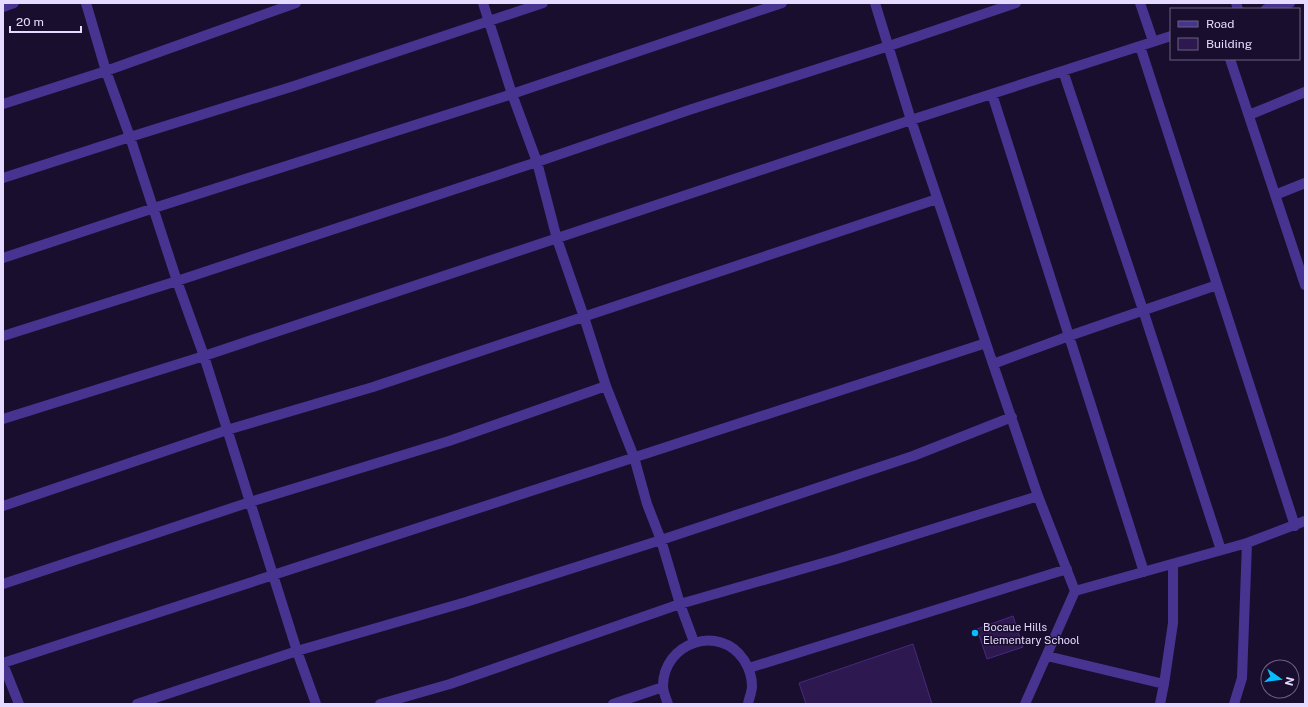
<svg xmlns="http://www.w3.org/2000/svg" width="1308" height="707" viewBox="0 0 1308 707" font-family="'Public Sans',sans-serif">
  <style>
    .building { fill: #2d1850; stroke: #47287f }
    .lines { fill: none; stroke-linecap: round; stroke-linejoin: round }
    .minor { stroke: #473491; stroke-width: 10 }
    .poi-dot { fill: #06bdff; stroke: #190e2d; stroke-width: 1.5 }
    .labels { text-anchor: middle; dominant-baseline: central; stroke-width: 3; stroke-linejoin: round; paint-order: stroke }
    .poi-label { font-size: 11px; fill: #e5daff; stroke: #190e2d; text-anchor: start }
  </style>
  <rect width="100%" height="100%" fill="#190e2d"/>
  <path class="building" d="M1013 616 1023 647 987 659 977 629Z
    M913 644 932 704H806L799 683Z"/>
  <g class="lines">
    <path class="minor" d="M86 3 106 71 130 137 177 281 204 356 297 651 316 704
      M483 3 512 94 537 162 557 239 584 317 606 386 634 457 647 504 661 540 680 604 694 642
      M875 3 911 120 993 364 1038 496 1075 591 1025 704
      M1140 3 1153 41
      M1236 3 1238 9
      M3 7 14 3
      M1266 9 1290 3
      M1140 46 1295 526
      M1230 59 1305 285
      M1063 71 1143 310 1221 550
      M992 94 1144 572
      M3 104 106 71 296 3
      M1249 115 1305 92
      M3 178 130 137 294 86 543 3
      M1275 195 1305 183
      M3 258 154 208 512 94 782 3
      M3 336 177 281 537 162 689 110 889 46 1016 3
      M993 364 1069 336 1217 285
      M3 419 204 356 911 120 1171 36
      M3 506 227 430 373 387 937 199
      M3 584 250 502 449 441 606 386
      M1075 591 1247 543 1305 521
      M1047 656 1164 684
      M3 663C331 557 658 449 986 343
      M3 664 19 704
      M749 668 1067 569
      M137 704 297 651 466 602 661 540 913 456 1012 417
      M380 704 450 684 680 604 837 559 1038 496
      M613 704 663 687
      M668 704C666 698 663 692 663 686 663 643 719 623 744 660 749 668 752 676 752 686 752 692 749 698 748 704
      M1160 704 1164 684 1173 623V564
      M1234 704 1242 678 1247 543"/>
  </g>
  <circle class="poi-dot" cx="975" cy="633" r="4"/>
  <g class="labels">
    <g class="poi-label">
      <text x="983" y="627">Bocaue Hills<tspan x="983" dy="13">Elementary School</tspan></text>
    </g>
  </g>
  <rect width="1308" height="707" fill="none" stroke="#e5daff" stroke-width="8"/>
  <rect x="1170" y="8" width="130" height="52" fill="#190e2d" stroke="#6b6081"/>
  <rect x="1178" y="21" width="20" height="6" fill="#473491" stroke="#6b6081"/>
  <text x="1206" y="28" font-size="12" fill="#e5daff">Road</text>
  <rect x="1178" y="38" width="20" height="12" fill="#2d1850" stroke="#6b6081"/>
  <text x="1206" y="48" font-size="12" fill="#e5daff">Building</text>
  <g transform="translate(1280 679) rotate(104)"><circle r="19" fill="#190e2d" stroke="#6b6081"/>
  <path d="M0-3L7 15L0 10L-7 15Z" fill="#06bdff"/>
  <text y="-6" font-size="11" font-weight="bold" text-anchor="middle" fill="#e5daff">N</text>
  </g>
  <path d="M10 26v6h71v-6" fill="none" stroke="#e5daff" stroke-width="2"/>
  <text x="16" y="26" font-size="12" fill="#e5daff" stroke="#190e2d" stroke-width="3" paint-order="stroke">20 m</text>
</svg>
